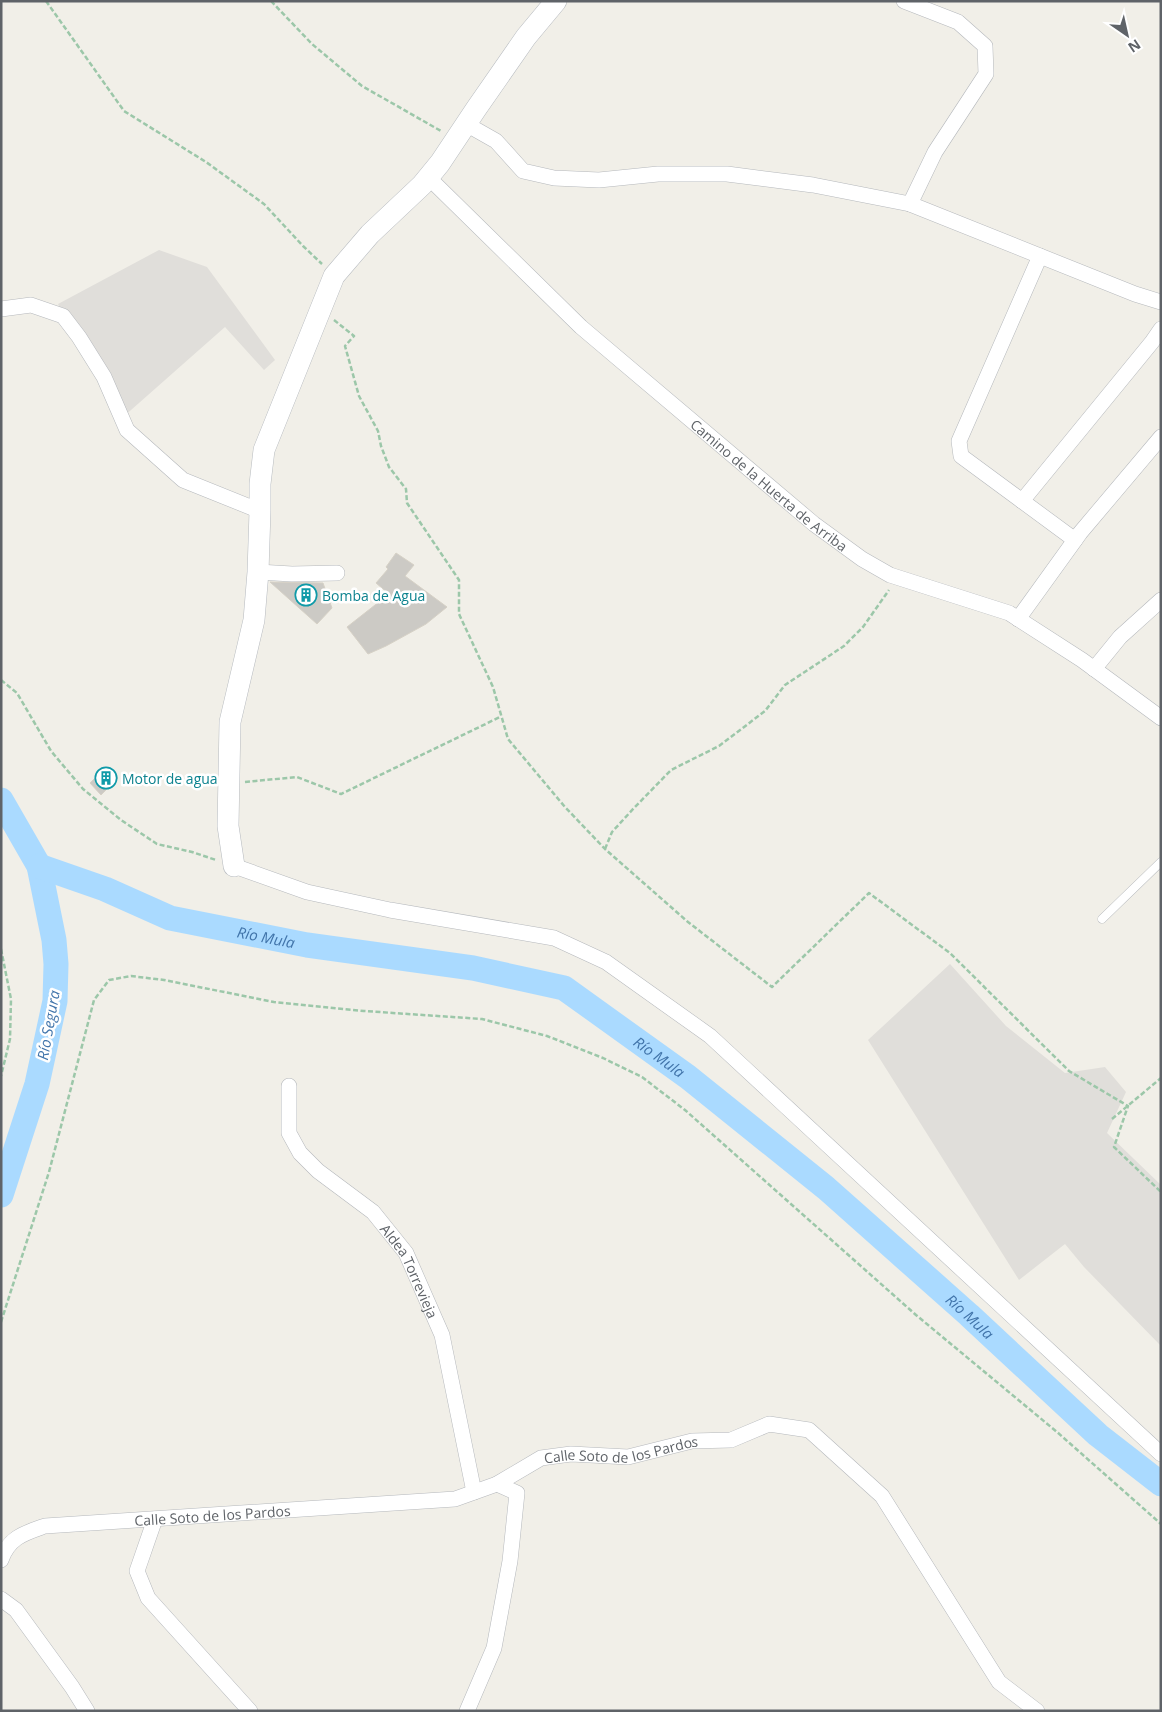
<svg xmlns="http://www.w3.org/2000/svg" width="1162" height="1712" viewBox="0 0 1162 1712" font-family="'Open Sans',sans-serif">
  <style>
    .industrial { fill: #e0deda }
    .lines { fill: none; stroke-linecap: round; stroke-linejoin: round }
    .river { stroke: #aadaff; stroke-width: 25 }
    .building { fill: #cccac5; stroke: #d6d1c6 }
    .service-casing { stroke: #b5b8bc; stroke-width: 9 }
    .minor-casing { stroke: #b5b8bc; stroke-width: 16 }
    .secondary-casing { stroke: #b6babf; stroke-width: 22 }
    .path { stroke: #9cc7a9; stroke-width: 2.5; stroke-dasharray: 5 2.5; stroke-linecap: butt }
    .service { stroke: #fff; stroke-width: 8 }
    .minor { stroke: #fff; stroke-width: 15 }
    .secondary { stroke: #fff; stroke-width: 21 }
    .labels { text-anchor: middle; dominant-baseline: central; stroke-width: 5; stroke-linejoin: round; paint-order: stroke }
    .street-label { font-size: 14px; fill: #5f6368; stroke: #fff }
    .culture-label { font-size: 14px; fill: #0d838f; stroke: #fff; text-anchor: start }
    .water-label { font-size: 15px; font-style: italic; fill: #4174aa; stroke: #fff }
  </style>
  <rect width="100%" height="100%" fill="#f1efe8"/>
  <path class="industrial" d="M159 250 207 267 275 360 264 370 225 327 122 418 63 316 58 304Z
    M950 964 1006 1026 1065 1073 1105 1067 1126 1092 1107 1133 1161 1185V1346L1084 1267 1065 1244 1019 1280 868 1040Z"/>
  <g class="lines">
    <g class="river">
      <path d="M1 800 39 866 54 940 56 964 55 1001 37 1084 1 1195"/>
      <path id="s1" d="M39 866 105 889 170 918 307 945 473 968 564 988 688 1077 826 1188 969 1315 1098 1435 1161 1484"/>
    </g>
  </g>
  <path class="building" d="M396 553 414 565 405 576 447 607 426 624 386 646 368 654 347 627 389 594 376 583 388 569 386 567Z
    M270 582 323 583 332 608 317 624Z
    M105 768 118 778 101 795 90 783Z"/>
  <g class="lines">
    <g class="service-casing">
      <path id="service" d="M1102 919 1161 862"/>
    </g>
    <g class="minor-casing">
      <g id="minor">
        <path d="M904 1 958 22 985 46 986 74 935 152 910 204"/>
        <path d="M466 124 496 141 523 171 554 178 599 180 658 174H727L813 185 910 204 1135 294 1161 302"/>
        <path id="s2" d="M428 177 581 327 814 524 862 559 890 575 1009 613 1082 660 1161 718"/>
        <path d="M1040 256 959 441 961 456 1075 540"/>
        <path d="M1 309 31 305 63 316 79 337 104 377 127 430 183 480 260 511"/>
        <path d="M1022 501 1152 342 1161 329"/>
        <path d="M258 572 292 574 337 573"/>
        <path d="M1018 619 1080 533 1161 437"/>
        <path d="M1094 669 1120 637 1161 600"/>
        <path d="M234 866 307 892 390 910 554 938 606 962 710 1036 1161 1454"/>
        <path id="s3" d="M289 1086V1133L300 1153 318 1171 373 1212 406 1253 442 1335 474 1492"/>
        <path d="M155 1519 137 1571 148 1598 250 1711"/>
        <path id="s4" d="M1 1560C9 1537 25 1533 45 1526L455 1499 497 1484 541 1458 571 1454 628 1457 692 1441 731 1440 769 1424 809 1430 882 1496 999 1682 1037 1711"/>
        <path d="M1 1599 16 1610 72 1687 87 1711"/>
        <path d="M467 1711 494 1648 510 1561 517 1493 497 1484"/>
      </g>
    </g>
    <g class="secondary-casing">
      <path id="secondary" d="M234 866 228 826 230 722 254 620 258 572 260 511V484L264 450 334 276 370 234 422 185 440 163 476 109 526 37 556 1"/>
    </g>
    <path class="path" d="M46 1 124 111 206 162 264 204 303 246 322 264
      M271 1 312 44 362 86 441 131
      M334 320 354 336 345 346 359 396 378 431 381 446 389 467 406 489 407 503 459 580V614L493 687 508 739 565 807 605 849 688 922 772 987 869 893 950 953 1069 1071 1128 1106 1114 1147 1161 1192
      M1 680 17 693 51 751 83 789 121 820 157 844 192 852 216 860
      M245 782 297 777 341 794 500 717
      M605 849 612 832 634 808 671 770 719 746 765 711 785 685 844 646 863 627 889 590
      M1 949 11 999 10 1039 1 1076
      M1112 1119 1161 1078
      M1 1322 49 1172 94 1000 109 980 131 976 164 980 274 1002 364 1011 482 1019 547 1036 603 1058 642 1077 685 1110 916 1315 1057 1432 1161 1524"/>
    <use href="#service" class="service"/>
    <use href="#minor" class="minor"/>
    <use href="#secondary" class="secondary"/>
  </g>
  <defs>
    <g id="building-ring" transform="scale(1.125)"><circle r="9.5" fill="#fff" stroke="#0f9aa8" stroke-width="1.5"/><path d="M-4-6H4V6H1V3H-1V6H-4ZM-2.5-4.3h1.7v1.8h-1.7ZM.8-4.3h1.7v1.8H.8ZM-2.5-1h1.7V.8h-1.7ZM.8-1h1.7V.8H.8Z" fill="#0f9aa8"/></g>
  </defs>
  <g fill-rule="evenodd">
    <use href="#building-ring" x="306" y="595"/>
    <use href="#building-ring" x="106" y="778"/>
  </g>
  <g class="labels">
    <g class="street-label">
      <text stroke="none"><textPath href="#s2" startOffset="460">Camino de la Huerta de Arriba</textPath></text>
      <text stroke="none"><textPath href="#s3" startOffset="234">Aldea Torrevieja</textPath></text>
      <text stroke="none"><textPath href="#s4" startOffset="646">Calle Soto de los Pardos</textPath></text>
      <text stroke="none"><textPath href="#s4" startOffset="226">Calle Soto de los Pardos</textPath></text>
    </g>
    <g class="culture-label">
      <text x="322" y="595">Bomba de Agua</text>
      <text x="122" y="778">Motor de agua</text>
    </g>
    <g class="water-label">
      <text stroke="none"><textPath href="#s1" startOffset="239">Río Mula</textPath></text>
      <text transform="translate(48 1025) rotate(-80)">Río Segura</text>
      <text stroke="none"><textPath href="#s1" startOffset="659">Río Mula</textPath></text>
      <text stroke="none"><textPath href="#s1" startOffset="1064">Río Mula</textPath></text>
    </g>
  </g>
  <rect width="1162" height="1712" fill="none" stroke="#5f6368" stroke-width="5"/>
  <g transform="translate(1127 35) rotate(146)" stroke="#ffffff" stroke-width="4" paint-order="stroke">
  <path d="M0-4L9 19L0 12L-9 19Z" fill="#5f6368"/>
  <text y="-8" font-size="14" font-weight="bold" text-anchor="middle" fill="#5f6368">N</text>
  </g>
</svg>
